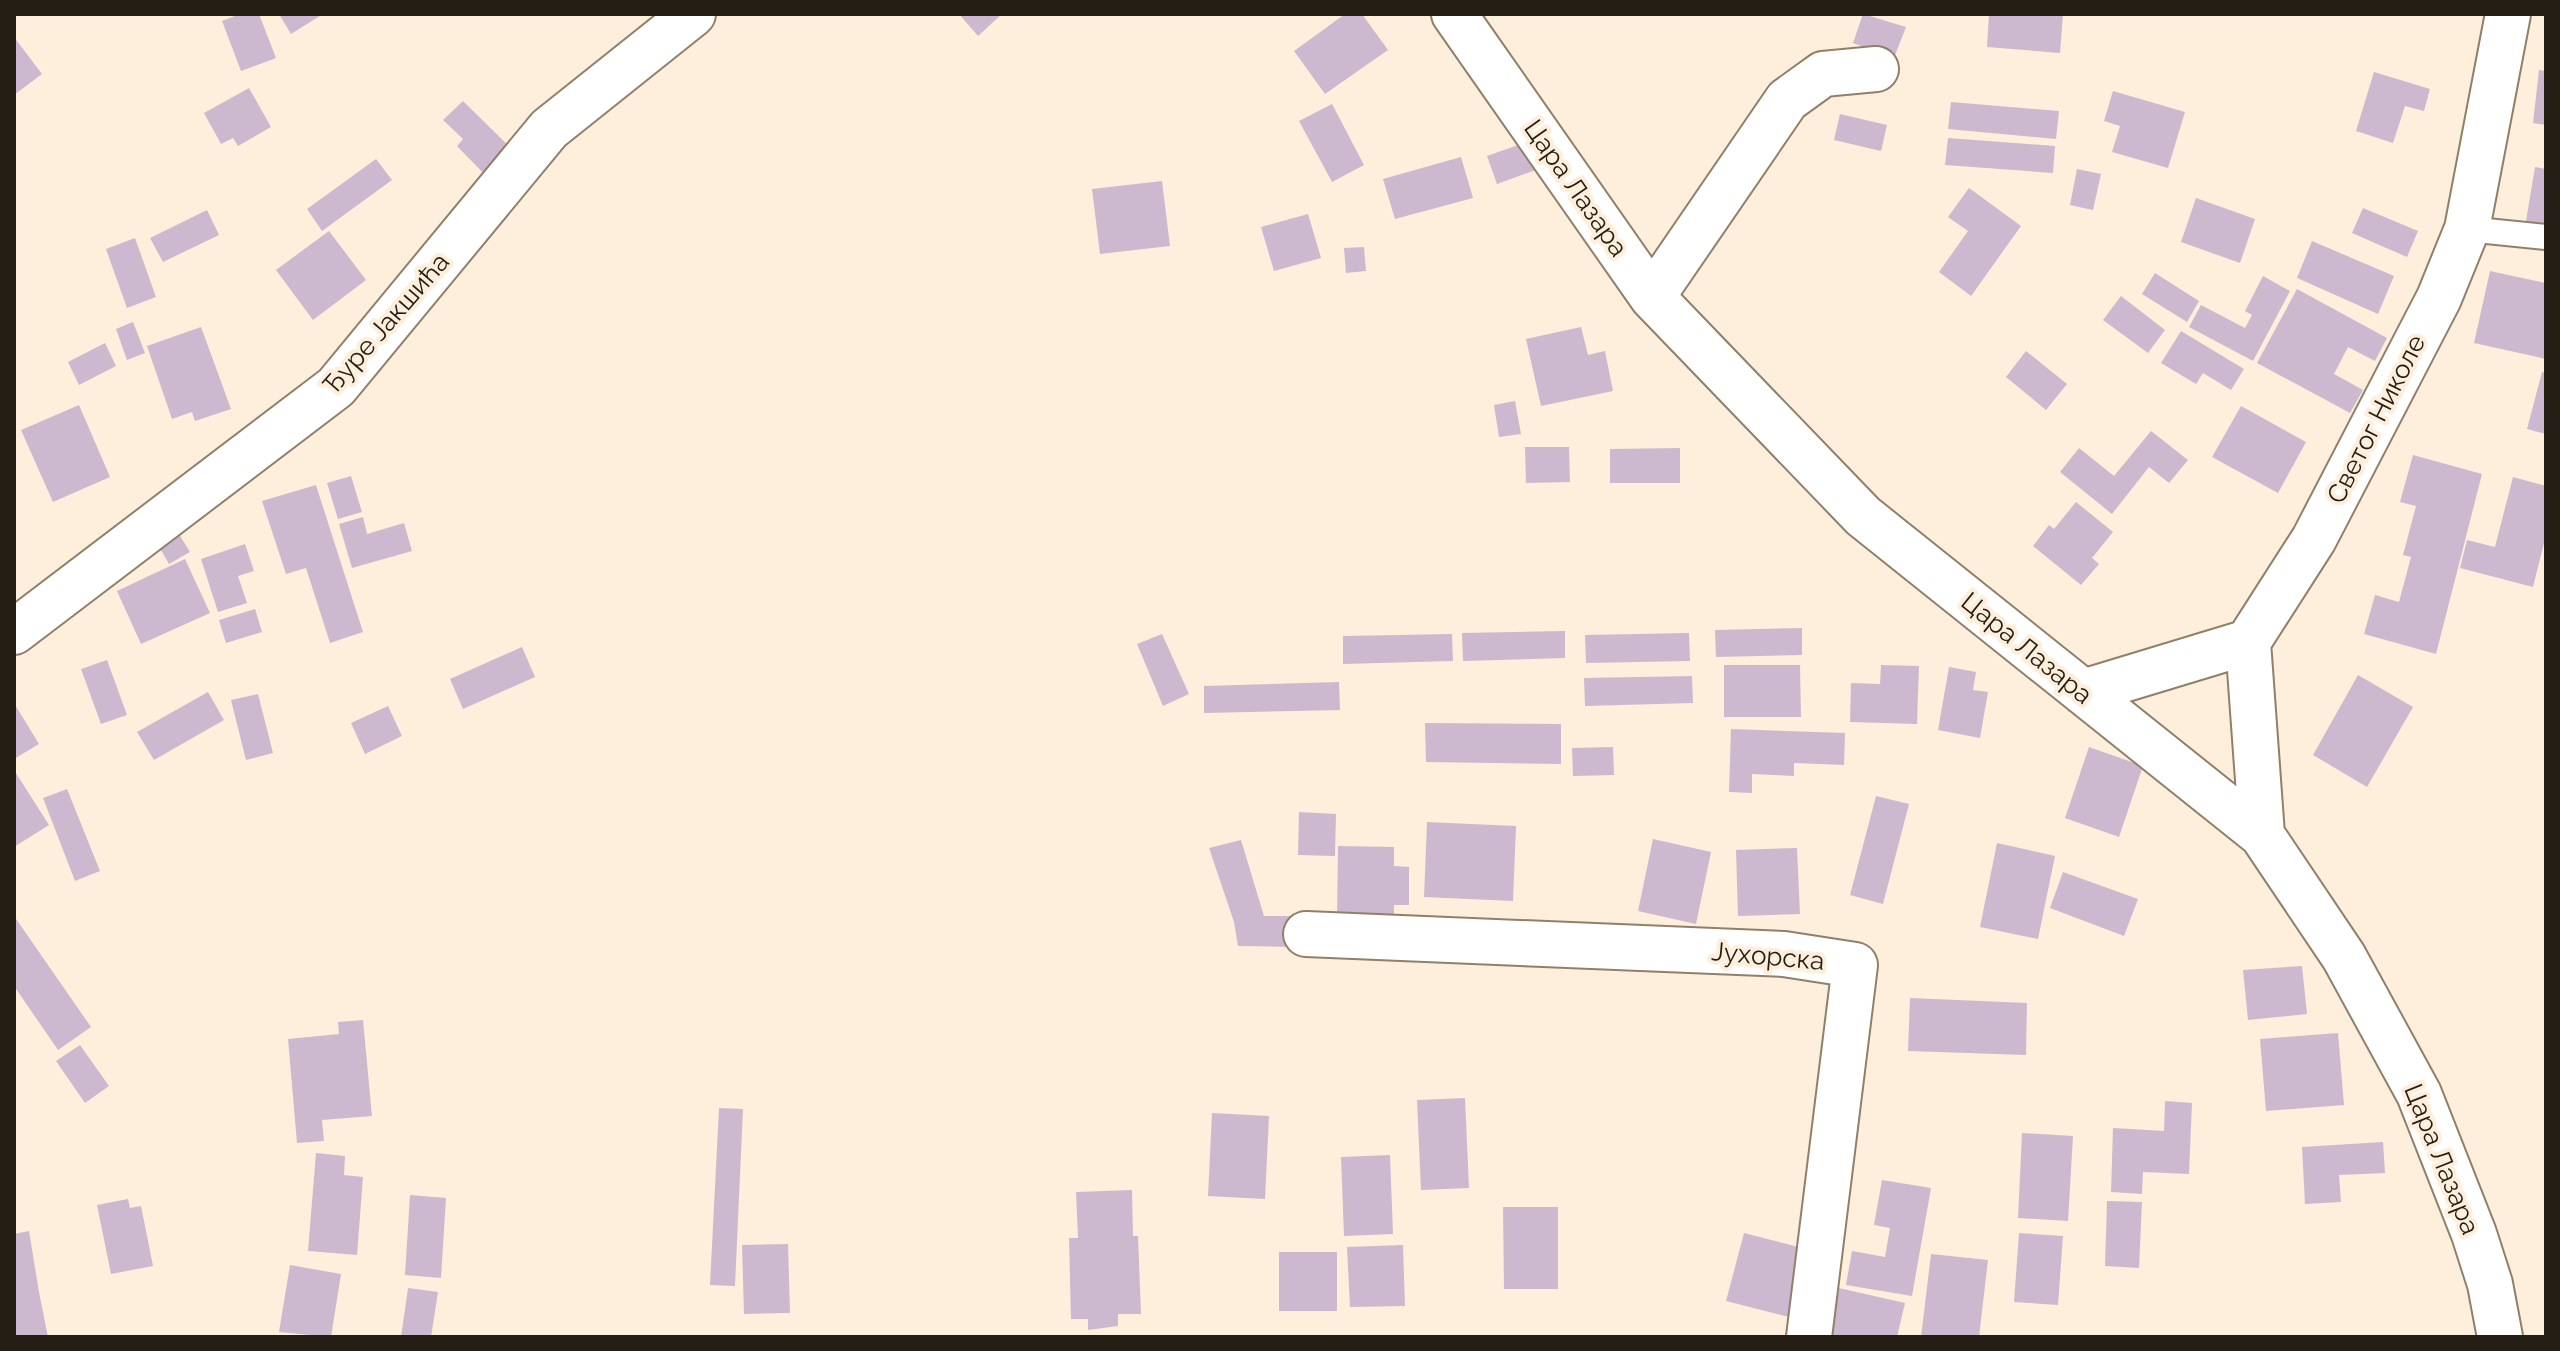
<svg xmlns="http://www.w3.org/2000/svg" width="2560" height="1351" viewBox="0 0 2560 1351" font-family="Raleway,sans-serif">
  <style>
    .building { fill: #ccb9cf }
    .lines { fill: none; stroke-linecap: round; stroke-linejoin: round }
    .lane-casing { stroke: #908069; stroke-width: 28 }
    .street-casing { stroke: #908069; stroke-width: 48 }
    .lane { stroke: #fff; stroke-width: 24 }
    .street { stroke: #fff; stroke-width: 44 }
    .labels { text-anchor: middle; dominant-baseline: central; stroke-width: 8; stroke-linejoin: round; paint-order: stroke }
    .street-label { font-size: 26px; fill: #231d14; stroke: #fdefdb }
  </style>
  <rect width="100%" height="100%" fill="#fdefdb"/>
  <path class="building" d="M240 14H259L276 58 241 71 222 21Z
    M279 14H323L291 34Z
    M959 14H1002L978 36Z
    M1345 14H1362L1388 50 1325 94 1294 51Z
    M1863 14 1906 27 1894 58 1853 43Z
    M1989 14H2063L2060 53 1987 47Z
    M14 37 42 74 14 95Z
    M2539 70 2546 71V125L2533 123Z
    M2374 72 2430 89 2424 111 2405 106 2393 143 2356 131Z
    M249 88 271 127 238 146 233 138 221 144 204 113Z
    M2113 91 2185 112 2168 168 2112 152 2120 126 2104 121Z
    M463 101 517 154 490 180 457 146 463 139 443 120Z
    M1951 102 2059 111 2056 139 1948 129Z
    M1332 104 1364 165 1332 182 1299 121Z
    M1840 114 1887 125 1881 151 1834 140Z
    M1948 138 2055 146 2053 173 1945 165Z
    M1527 142 1536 170 1497 184 1487 156Z
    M1461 157 1473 198 1395 219 1383 179Z
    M376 159 392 180 322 231 307 209Z
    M2535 167 2546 169V224L2526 221Z
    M2077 169 2101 174 2093 210 2070 205Z
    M1162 181 1170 246 1100 254 1092 189Z
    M1969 188 2021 226 1971 296 1939 272 1968 231 1948 217Z
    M2196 198 2255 219 2240 263 2181 242Z
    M2363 208 2418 231 2407 257 2352 233Z
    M207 210 219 235 163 262 150 238Z
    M1308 214 1321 258 1274 271 1261 227Z
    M329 231 366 280 313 320 276 270Z
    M135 238 156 297 127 308 106 249Z
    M2312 241 2394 276 2378 314 2297 278Z
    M1364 247 1366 271 1346 273 1344 248Z
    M2490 271 2546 283V359L2474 343Z
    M2155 273 2199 301 2187 322 2142 294Z
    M2263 276 2290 291 2253 361 2189 327 2201 305 2245 328 2252 315 2245 311Z
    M2297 289 2387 338 2375 361 2348 347 2334 374 2363 390 2350 413 2257 363Z
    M2121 296 2165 330 2148 353 2103 320Z
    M133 322 145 353 127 360 116 329Z
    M201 327 231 409 195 421 192 412 172 419 147 346Z
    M1581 327 1588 355 1605 351 1613 391 1541 406 1526 339Z
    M2181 331 2244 369 2231 390 2203 373 2196 384 2161 363Z
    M105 343 116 366 79 385 68 362Z
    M2026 351 2067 384 2046 410 2006 377Z
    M2542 372 2546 373V434L2527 429Z
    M1515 401 1521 434 1499 437 1494 405Z
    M79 405 110 477 53 502 21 430Z
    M2241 406 2306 442 2278 493 2212 457Z
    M2151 431 2188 460 2169 483 2149 467 2112 514 2060 472 2079 448 2114 476Z
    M1525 447H1569L1570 482 1526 483Z
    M1680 448V483H1610V449Z
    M2413 455 2482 474 2436 654 2364 634 2375 595 2399 602 2411 557 2403 555 2416 506 2400 502Z
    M351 476 362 512 338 519 327 483Z
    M2513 477 2546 486V535L2533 587 2460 568 2467 540 2495 547Z
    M316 485 363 632 330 643 306 568 286 574 262 501Z
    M2076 502 2113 532 2092 558 2099 564 2081 585 2033 546 2049 525 2054 529Z
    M363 517 367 534 404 523 412 551 352 568 339 524Z
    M174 526 190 552 169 564 154 538Z
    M245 544 254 571 238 576 247 603 218 612 201 559Z
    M185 559 210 613 141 644 117 591Z
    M255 609 262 632 226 643 219 620Z
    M1802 628V655L1716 657 1715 630Z
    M1565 631V658L1463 661 1462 633Z
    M1689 633 1690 661 1586 663 1585 635Z
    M1162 634 1189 694 1163 706 1137 644Z
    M1452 634 1453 661 1343 664V636Z
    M522 647 535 677 463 709 450 679Z
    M107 660 127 715 101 724 81 669Z
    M1724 665H1800L1801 717H1724Z
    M1881 665 1919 666 1917 724 1850 722 1851 683 1880 684Z
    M1949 667 1976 672 1973 690 1988 692 1980 738 1938 730Z
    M2358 675 2413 707 2367 787 2313 755Z
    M1692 676 1693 703 1585 706 1584 678Z
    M1339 682 1340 710 1204 713V686Z
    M208 692 224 720 154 760 137 732Z
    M258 694 273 753 246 760 231 700Z
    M14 703 39 744 14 759Z
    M388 706 402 736 365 754 351 723Z
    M1425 723 1561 724V764L1426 762Z
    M1731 729 1845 733 1844 765 1794 763V776L1752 774V793L1729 792Z
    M1613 747 1614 775 1573 776 1572 748Z
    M2089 747 2143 766 2119 837 2065 818Z
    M14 770 49 825 14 847Z
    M67 789 100 871 75 881 43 798Z
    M1876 796 1909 804 1883 904 1850 895Z
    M1299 812 1336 814 1335 856 1298 855Z
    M1427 822 1516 826 1513 901 1424 897Z
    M1653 839 1711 852 1696 924 1638 911Z
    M1241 840 1264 916H1295L1294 947 1238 946 1234 922 1209 848Z
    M1997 843 2055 856 2038 939 1980 927Z
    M1338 846 1394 847V866L1409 867V905H1394V922H1337Z
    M1797 848 1800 914 1738 916 1736 850Z
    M2063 872 2138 899 2124 936 2050 908Z
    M14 916 91 1027 58 1050 14 986Z
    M2302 966 2307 1014 2248 1020 2243 970Z
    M1910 998 2027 1003 2026 1055 1908 1051Z
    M363 1020 372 1116 322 1120 324 1141 297 1143 288 1039 339 1034 338 1022Z
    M2338 1033 2344 1105 2266 1111 2260 1039Z
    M80 1045 109 1086 85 1103 56 1061Z
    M1465 1098 1469 1188 1421 1190 1417 1100Z
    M2165 1101 2192 1103 2189 1174 2143 1172 2142 1194 2111 1192 2113 1128 2164 1131Z
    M719 1108 743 1109 735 1286 710 1285Z
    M1212 1113 1269 1116 1265 1199 1208 1196Z
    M2022 1133 2073 1136 2068 1221 2018 1218Z
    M2383 1142 2385 1173 2339 1175 2341 1202 2305 1204 2302 1147Z
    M316 1153 345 1156 344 1175 363 1177 357 1255 308 1251Z
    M1390 1155 1393 1234 1344 1236 1341 1157Z
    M1882 1180 1931 1188 1912 1296 1846 1285 1852 1251 1885 1257 1890 1228 1874 1225Z
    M1132 1190 1133 1236H1138L1141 1314H1118V1326L1088 1330V1319H1071L1069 1238H1078L1076 1192Z
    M410 1195 446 1198 441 1278 405 1275Z
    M128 1199 130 1208 141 1206 153 1266 111 1274 97 1205Z
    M2107 1201 2142 1202 2139 1268 2105 1266Z
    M1503 1207H1558V1289H1504Z
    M29 1231 39 1292 48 1337H14V1234Z
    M1744 1233 1806 1249 1789 1317 1726 1301Z
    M2019 1233 2063 1236 2058 1305 2014 1302Z
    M788 1244 790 1313 744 1314 742 1245Z
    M1403 1245 1405 1306 1350 1307 1347 1247Z
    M1279 1252H1337V1311H1279Z
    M1931 1254 1988 1260 1979 1337H1921Z
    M290 1265 341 1274 331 1337 279 1332Z
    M1830 1286 1905 1303 1897 1337H1818Z
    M408 1288 438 1292 431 1337H401Z"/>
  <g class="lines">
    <g class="lane-casing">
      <path id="lane" d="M2467 229 2546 237"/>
    </g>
    <g class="street-casing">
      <path id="street" d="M1454 14 1652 297 1863 516 2262 835 2344 957 2419 1094 2474 1234 2490 1284 2500 1337
        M1652 297 1787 100 1823 74 1876 69
        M14 632 336 387 549 129 693 14
        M2248 642 2262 835
        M2083 692 2248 642 2314 539 2439 298 2467 229 2508 14
        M1306 934 1784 954 1855 965 1809 1337"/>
    </g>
    <use href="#lane" class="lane"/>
    <use href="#street" class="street"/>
  </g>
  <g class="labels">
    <g class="street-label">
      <text transform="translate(1576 188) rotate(55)">Цара Лазара</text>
      <text transform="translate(386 323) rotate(-49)">Ђуре Јакшића</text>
      <text transform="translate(2376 419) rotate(-63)">Светог Николе</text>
      <text transform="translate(2027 648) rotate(39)">Цара Лазара</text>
      <text transform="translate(1768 956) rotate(5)">Јухорска</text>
      <text transform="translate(2442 1159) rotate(68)">Цара Лазара</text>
    </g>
  </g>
  <rect width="2560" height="1351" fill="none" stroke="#231d14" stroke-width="32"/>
</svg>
